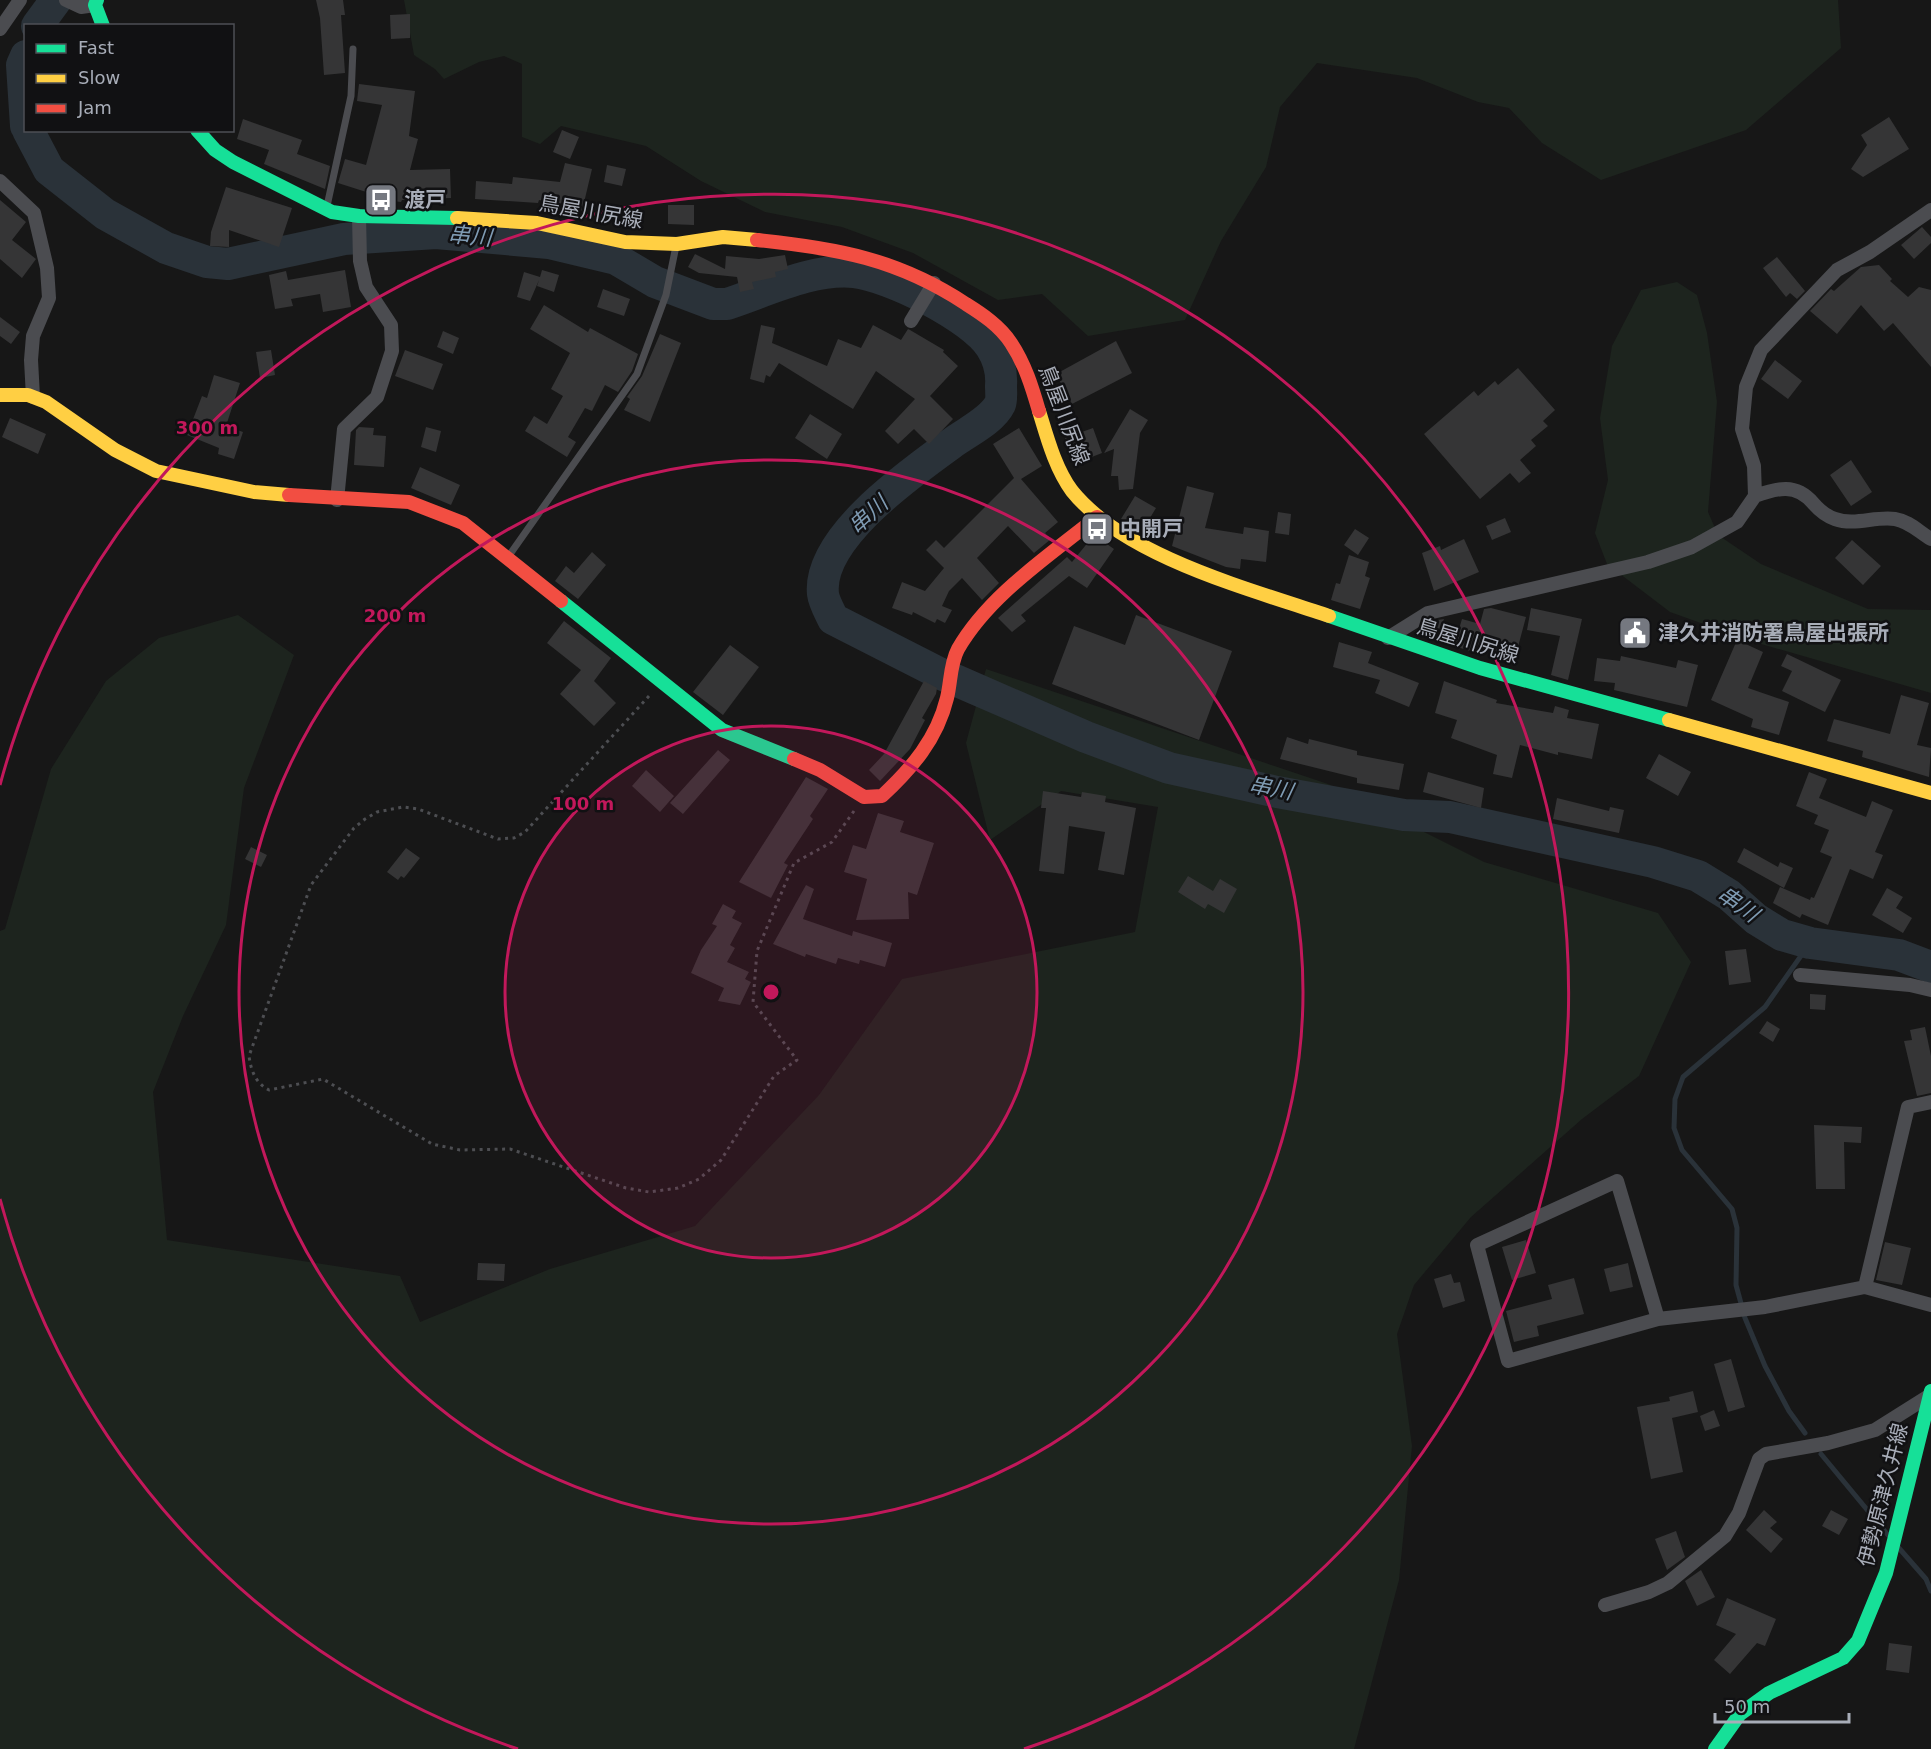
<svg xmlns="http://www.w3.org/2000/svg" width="1931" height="1749" viewBox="0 0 1931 1749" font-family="'DejaVu Sans','Noto Sans JP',sans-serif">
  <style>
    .green { fill: #1d241e }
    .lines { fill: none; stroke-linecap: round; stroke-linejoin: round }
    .stream { stroke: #2a3239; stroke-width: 5 }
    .river { stroke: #2a3239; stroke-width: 32 }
    .building { fill: #353536 }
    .path { stroke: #4d4e52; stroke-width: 3; stroke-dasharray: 3 4.5; stroke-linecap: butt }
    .lane { stroke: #4b4c50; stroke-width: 7 }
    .street { stroke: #4b4c50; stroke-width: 14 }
    .fast { stroke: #16e098; stroke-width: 14 }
    .slow { stroke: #ffcf43; stroke-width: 14 }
    .jam { stroke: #f24e42; stroke-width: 14 }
    .ring { fill: none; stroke: #c2185b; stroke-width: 3 }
    .labels { text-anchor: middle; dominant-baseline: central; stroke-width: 5; stroke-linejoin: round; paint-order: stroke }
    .poi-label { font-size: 21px; font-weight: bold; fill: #a8adb8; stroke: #111113; text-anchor: start }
    .street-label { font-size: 21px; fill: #a8adb8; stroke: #111113 }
    .water-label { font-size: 22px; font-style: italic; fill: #7f9bb3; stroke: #111113 }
    .centre { fill: #c2185b; stroke: #111113; stroke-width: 3 }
    .ring-label { font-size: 18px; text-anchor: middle; font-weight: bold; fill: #c2185b; stroke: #111113; stroke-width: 5; stroke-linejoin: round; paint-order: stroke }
  </style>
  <rect width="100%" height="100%" fill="#171717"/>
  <path class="green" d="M404 0H1838L1841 48 1746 130 1601 180 1542 143 1509 108 1478 102 1417 78 1317 63 1280 107 1266 167 1221 241 1185 320 1088 336 1042 294 998 300 913 253 842 227 765 212 701 181 646 146 561 126 540 144 522 137V64L504 56 479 62 444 79 435 69 414 55Z
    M1677 282 1697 295 1707 333 1717 402 1708 512 1718 535 1761 564 1868 609 1931 610V693L1751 641 1670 612 1607 564 1595 533 1608 480 1600 418 1612 346 1641 290Z
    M238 615 294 655 244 788 226 925 183 1016 153 1092 167 1240 400 1276 420 1322 550 1269 695 1226 819 1095 902 979 1135 932 1158 807 1061 791 990 840 966 743 986 669 1328 784 1484 862 1658 913 1691 962 1639 1076 1582 1119 1471 1217 1414 1285 1397 1334 1412 1446 1399 1580 1354 1749H0V931L5 929 51 769 106 681 159 638Z"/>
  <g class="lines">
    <path class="stream" d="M1805 1433 1789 1411 1765 1366 1745 1318 1736 1285 1737 1228 1732 1209 1682 1150 1674 1128 1675 1099 1683 1077 1765 1007 1810 943
      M1821 1454 1888 1535
      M1898 1547 1926 1579 1931 1591"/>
    <path class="river" d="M37 26 56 0
      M26 56 22 65 26 126
      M28 130 49 170 105 214 166 248 207 262 228 264 344 239 436 233 549 243 616 259 655 282 713 304H727C767 291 812 268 854 272 890 276 972 317 991 347 998 358 1002 372 1001 386 1001 391 1002 399 1000 404 992 420 969 431 955 441 914 471 817 537 823 594 824 602 830 612 833 619L939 673 1086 737 1169 768 1277 792 1404 815 1450 817 1653 862 1698 876 1729 895 1756 919 1782 935 1810 943 1899 955 1931 967"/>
  </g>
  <path class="building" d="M316 0H343L345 15H341L345 73 324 75 320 18Z
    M410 14V38L391 39 390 15Z
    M359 84 415 91 409 136 418 139 410 170 450 169 451 198 402 200 401 202 385 200V198L338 183 345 159 366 165 382 105 357 101Z
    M1889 117 1909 149 1863 177 1851 169 1867 145 1861 135Z
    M243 119 302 140 297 154 330 166 325 189 264 164 269 150 237 139Z
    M562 130 579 137 570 159 553 152Z
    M565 163 592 169 582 211 539 200 538 203 475 199 476 181 512 184 513 177 560 182Z
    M607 165 626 169 622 186 604 182Z
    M226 187 292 208 279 247 229 230V247L210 246 211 232Z
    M0 200 26 222 12 240 36 259 22 278 0 259Z
    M668 205H694V225L668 224Z
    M1922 227 1931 237V243L1914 259 1901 245Z
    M695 254 725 269 726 256 759 259 785 255 788 269 775 272 776 277 752 282 754 289 740 292 737 277 699 273 688 267Z
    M1777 257 1805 291 1797 299 1790 293 1786 297 1763 268Z
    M1879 265 1892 279 1890 281 1908 297 1919 287 1931 290V367L1893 323 1884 331 1861 305 1837 334 1810 311 1831 289 1834 291 1861 267Z
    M345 270 351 307 323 312 320 294 291 299 293 306 275 309 269 275 286 271 288 280Z
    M542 270 559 275 554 292 537 286 539 280 530 301 517 297 524 272 540 277Z
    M603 289 630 299 624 316 597 307Z
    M544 305 588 332 590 328 638 354 632 371 618 392 605 385 592 411 585 408 568 437 576 442 567 457 525 431 534 416 547 424 563 396 551 389 570 353 530 329Z
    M0 317 20 332 11 344 0 336Z
    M761 325 775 328 772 343 827 366 838 339 861 348 873 325 901 340 908 329 910 330 944 350 943 352 958 366 930 396 953 419 929 444 914 429 898 444 885 431 915 399 876 371 853 409 779 363 770 377 766 375 764 383 750 379Z
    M443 331 459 338 453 354 437 347Z
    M660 334 681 343 650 422 624 410 630 399 627 397 642 376Z
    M1116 341 1132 373 1072 404 1056 374Z
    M271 350 275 375 260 378 256 352Z
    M405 350 443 364 433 390 395 376Z
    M1775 360 1802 381 1788 399 1761 379Z
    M1518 368 1555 410 1543 421 1548 426 1531 440 1536 446 1520 460 1531 473 1519 483 1510 473 1480 499 1424 434 1474 391 1478 396 1495 381 1498 385Z
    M214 375 240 383 226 426 243 432 234 459 218 454 219 448 187 435 202 396 207 398Z
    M1130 409 1148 420 1140 433 1133 489 1119 490 1118 476H1111L1114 449 1104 453Z
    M810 414 842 434 827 459 795 438Z
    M10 418 46 434 38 454 2 437Z
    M359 427 374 428 373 435 386 436 384 467 354 465 356 430Z
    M426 427 441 431 436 452 421 447Z
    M1019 428 1042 466 1021 479 1058 522 1045 533 1051 539 1034 553 1008 526 977 558 999 583 982 600 962 578 949 591 942 606 952 610 945 623 937 619 935 623 913 612 912 615 892 608 902 582 925 591 944 568 926 550 936 540 944 548 1014 478 993 444Z
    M1093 428 1102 453 1074 464 1065 438Z
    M1851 460 1872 492 1851 506 1830 475Z
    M420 467 460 485 451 505 411 488Z
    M1187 486 1214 493 1205 528 1243 534 1244 527 1269 531 1266 562 1241 559 1240 569 1226 567 1172 546Z
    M1135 496 1156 508 1142 531 1121 519Z
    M1278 512 1291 514 1289 535 1275 533Z
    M1505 518 1511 532 1492 540 1486 526Z
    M1355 529 1369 538 1358 555 1344 545Z
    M1094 535 1114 549 1087 588 1069 576 1021 615 1026 621 1012 632 998 618 1067 557 1072 562Z
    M1464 539 1479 572 1434 591 1422 553 1440 546 1441 550Z
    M1852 540 1881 566 1863 585 1835 558Z
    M592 552 606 565 578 599 555 581 566 566 574 573Z
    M1349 555 1369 562 1365 576 1370 578 1360 609 1331 600 1336 583 1340 584Z
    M1491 608 1526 617 1515 658 1482 648 1480 654 1454 646 1462 619 1480 624 1484 609Z
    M1531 608 1582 619 1568 680 1551 675 1560 636 1527 630Z
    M1136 615 1232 651 1199 740 1052 684 1074 626 1125 645Z
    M1444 619 1435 640 1414 632 1431 621Z
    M564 621 611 658 594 681 616 703 594 726 560 694 581 670 547 643Z
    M1737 640 1763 652 1748 688 1789 702 1779 735 1751 727 1753 719 1711 700Z
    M1339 642 1372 652 1368 663 1419 683 1409 707 1375 693 1380 680 1333 667Z
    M730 645 759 667 723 715 693 692Z
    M1787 654 1841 680 1825 712 1782 691 1792 671 1781 666Z
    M1621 656 1676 668 1678 660 1698 665 1687 707 1614 690 1615 683 1594 681 1597 658 1620 661Z
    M924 681 937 688 936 694 922 718 925 720 910 749 880 781 869 770 884 754Z
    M1444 681 1497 700 1496 703 1553 713 1555 706 1569 710 1567 718 1599 724 1592 759 1558 752V755L1520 745 1512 778 1493 774 1497 755 1451 738 1457 720 1435 713Z
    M1901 695 1929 703 1917 745 1931 748 1929 777 1862 757 1863 751 1827 741 1834 719 1890 734Z
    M1287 737 1308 744 1309 739 1357 751V755L1404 764 1399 790 1357 783V778L1280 759Z
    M718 750 730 760 683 814 670 803Z
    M1659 754 1691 772 1678 796 1646 778Z
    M646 770 674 796 660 812 632 786Z
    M1428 772 1484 788 1481 808 1423 792Z
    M1809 772 1827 779 1819 798 1866 817 1872 801 1893 810 1875 852 1883 855 1873 879 1850 869 1828 925 1802 914 1800 918 1773 903 1780 887 1810 900 1811 897 1814 898 1832 857 1820 852 1829 830 1814 824 1818 815 1796 806Z
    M806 777 828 789 810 816 813 819 784 863 788 865 771 898 739 882Z
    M1043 791 1081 797 1082 792 1106 796 1105 802 1136 808 1124 875 1098 870 1105 832 1069 826 1064 874 1039 871 1046 808H1041Z
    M1557 798 1609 811 1610 807 1624 810 1619 833 1553 819Z
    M878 813 904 821 900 832 934 843 917 895 908 892 909 919 856 920 867 879 844 872 853 845 866 849Z
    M251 847 267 855 261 867 245 859Z
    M406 848 420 858 404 878 401 876 398 880 387 872Z
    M1744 848 1778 867 1780 862 1793 868 1784 888 1737 862Z
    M1188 876 1213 891 1220 879 1237 889 1224 913 1208 904 1205 909 1178 892Z
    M806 885 814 889 803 919 852 936 853 931 892 943 885 967 860 960 859 964 838 958 836 964 806 954 805 957 773 944Z
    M1887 888 1903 897 1896 908 1912 918 1903 933 1872 915Z
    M723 904 736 911 732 918 742 923 730 945 735 948 727 962 749 972 745 979 751 982 740 1005 718 1001 724 988 691 973 701 950 717 926 712 924Z
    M1746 949 1751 982 1729 985 1725 951Z
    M1810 994 1826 995 1825 1010 1810 1009Z
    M1767 1021 1780 1029 1773 1042 1759 1033Z
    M1925 1027 1931 1056V1093L1917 1096 1904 1041 1912 1040 1910 1030Z
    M1814 1125 1862 1127 1861 1143 1844 1142 1845 1189H1816Z
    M1526 1240 1536 1273 1512 1280 1502 1247Z
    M1885 1242 1911 1248 1902 1285 1876 1280Z
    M478 1263 505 1264 504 1281 477 1280Z
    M1628 1263 1633 1287 1610 1292 1604 1269Z
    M1451 1274 1454 1283 1460 1282 1465 1301 1443 1308 1434 1279Z
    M1574 1278 1584 1314 1537 1326 1539 1336 1514 1342 1506 1311 1552 1299 1548 1285Z
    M1731 1359 1745 1407 1728 1412 1714 1364Z
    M1693 1391 1698 1412 1672 1418 1683 1472 1651 1479 1637 1407 1670 1401 1669 1397Z
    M1714 1410 1720 1426 1705 1431 1700 1416Z
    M1764 1510 1777 1522 1770 1528 1783 1539 1771 1553 1746 1530Z
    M1831 1510 1848 1519 1839 1535 1822 1526Z
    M1676 1531 1685 1557 1667 1570 1655 1539Z
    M1701 1570 1715 1597 1697 1606 1685 1581Z
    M1727 1598 1776 1619 1765 1646 1757 1643 1730 1674 1714 1660 1736 1634 1716 1625Z
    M1889 1643 1912 1646 1909 1673 1886 1670Z"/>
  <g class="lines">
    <path class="path" d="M649 696 525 832 514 838 498 839 418 809 403 807 377 812 365 819 354 828 311 885 249 1056C251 1070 255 1083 269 1090L323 1079 432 1144 460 1150 510 1149 626 1188 649 1192 678 1188 699 1179 721 1160 774 1076 797 1060 753 1002 757 951 794 863 832 842 854 811"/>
    <path class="lane" d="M327 206 351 96 353 49
      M508 557 637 374 666 295 676 246"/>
    <path class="street" d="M66 0 81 7 95 5
      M0 29 20 0
      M0 181 34 213 47 268 49 298 33 336 31 360 33 397
      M911 321 934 283
      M1755 496C1777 488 1796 483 1813 503 1819 510 1826 516 1835 519 1855 526 1875 516 1895 519 1909 521 1919 532 1931 539
      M337 500 344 429 377 397 392 351 391 325 366 287 360 261 359 216
      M1388 638 1428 613 1648 562 1692 547 1737 522 1755 496 1754 466 1742 429 1746 387 1761 350 1837 270 1870 252 1931 210
      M1800 975 1910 985 1931 990
      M1865 1287 1908 1107 1931 1102
      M1658 1319 1617 1181 1477 1245 1508 1361 1658 1319 1765 1307 1865 1287 1931 1305
      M1605 1605 1649 1592 1668 1583 1725 1536 1739 1513 1759 1459 1766 1454 1828 1443 1875 1430 1929 1396"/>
    <path class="fast" d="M97 0 95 5 103 26
      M197 130 215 150 233 162 332 212 359 216 457 218
      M561 601 722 730 794 759
      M1329 616 1480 668 1669 720
      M1715 1749 1740 1714 1769 1693 1843 1658 1858 1641 1886 1573 1931 1391"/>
    <path class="slow" d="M457 218 537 223 625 242 677 244 723 237 757 240
      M0 395H28L46 402 115 450 156 471 254 492 289 495
      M1039 411C1047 437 1055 468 1072 491 1125 557 1250 589 1329 616
      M1669 720 1931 793"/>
    <path class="jam" d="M757 240C836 248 898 259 966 304 982 314 1000 326 1011 343 1025 364 1032 387 1039 411
      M289 495 409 502 463 523 561 601
      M794 759 820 770 864 797 882 796C912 768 937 739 947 698 951 682 950 664 958 649 989 595 1049 556 1097 517"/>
  </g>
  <circle cx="771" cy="992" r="266" fill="#c2185b" fill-opacity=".12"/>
  <g class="ring">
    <circle cx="771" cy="992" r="266"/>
    <circle cx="771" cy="992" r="532"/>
    <path d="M518 1749A798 798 0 0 1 0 1199M0 785A798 798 0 1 1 1024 1749"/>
  </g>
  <defs>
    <g id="bus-square" transform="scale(1.725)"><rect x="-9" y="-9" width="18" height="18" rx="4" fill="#757880" stroke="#111113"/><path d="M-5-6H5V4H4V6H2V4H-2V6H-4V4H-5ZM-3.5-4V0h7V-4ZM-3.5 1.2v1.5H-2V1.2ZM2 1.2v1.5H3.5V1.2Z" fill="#fff"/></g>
    <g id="civic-square" transform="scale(1.725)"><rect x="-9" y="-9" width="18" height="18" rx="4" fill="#757880" stroke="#111113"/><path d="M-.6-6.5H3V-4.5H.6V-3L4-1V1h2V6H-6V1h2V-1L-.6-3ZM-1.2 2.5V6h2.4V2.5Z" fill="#fff"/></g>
  </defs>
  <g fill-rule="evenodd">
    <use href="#bus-square" x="381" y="200"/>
    <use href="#bus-square" x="1097" y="529"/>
    <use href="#civic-square" x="1635" y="633"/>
  </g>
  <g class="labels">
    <g class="poi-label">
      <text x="404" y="200">渡戸</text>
      <text x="1120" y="529">中開戸</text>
      <text x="1658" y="633">津久井消防署鳥屋出張所</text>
    </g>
    <g class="street-label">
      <text transform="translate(591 212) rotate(10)">鳥屋川尻線</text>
      <text transform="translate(1064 415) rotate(69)">鳥屋川尻線</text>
      <text transform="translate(1468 641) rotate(17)">鳥屋川尻線</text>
      <text transform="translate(1883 1495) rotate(-76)">伊勢原津久井線</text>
    </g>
    <g class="water-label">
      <text transform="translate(470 236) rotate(5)">串川</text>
      <text transform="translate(868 515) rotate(-42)">串川</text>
      <text transform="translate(1271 788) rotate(11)">串川</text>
      <text transform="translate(1738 904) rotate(35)">串川</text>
    </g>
  </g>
  <circle cx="771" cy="992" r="9" class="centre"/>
  <g class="ring-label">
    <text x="207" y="434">300 m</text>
    <text x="395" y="622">200 m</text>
    <text x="583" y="810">100 m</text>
  </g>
  <rect x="24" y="24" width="210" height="108" fill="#111113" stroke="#4d4f55" stroke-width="1.5"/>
  <rect x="36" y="44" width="30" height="9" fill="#16e098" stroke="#4d4f55" stroke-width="1.5"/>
  <text x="78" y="54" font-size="18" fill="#a8adb8">Fast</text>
  <rect x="36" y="74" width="30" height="9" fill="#ffcf43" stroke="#4d4f55" stroke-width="1.5"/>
  <text x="78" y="84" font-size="18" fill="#a8adb8">Slow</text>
  <rect x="36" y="104" width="30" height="9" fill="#f24e42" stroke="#4d4f55" stroke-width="1.5"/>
  <text x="78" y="114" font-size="18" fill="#a8adb8">Jam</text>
  <path d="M1715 1713v9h134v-9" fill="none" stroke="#a8adb8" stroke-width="3"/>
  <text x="1724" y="1713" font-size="18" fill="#a8adb8" stroke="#111113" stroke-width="4.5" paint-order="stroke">50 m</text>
</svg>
